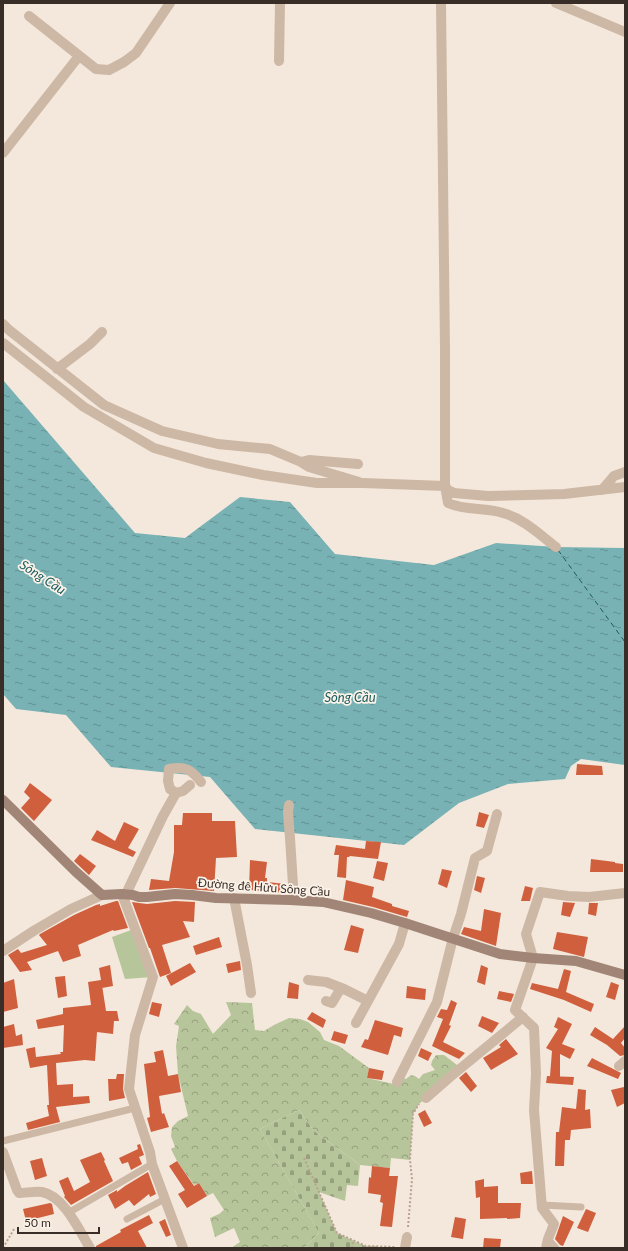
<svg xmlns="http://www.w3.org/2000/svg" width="628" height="1251" viewBox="0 0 628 1251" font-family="Lato,sans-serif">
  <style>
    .grass { fill: #b7c59a }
    .forest { fill: url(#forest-crowns) }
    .cemetery { fill: url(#cemetery-stones) }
    .water { fill: url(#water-ripples) }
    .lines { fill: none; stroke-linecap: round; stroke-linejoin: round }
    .ferry { stroke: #195b5e; stroke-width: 1; stroke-dasharray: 5 4; stroke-linecap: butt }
    .building { fill: #d05f3e }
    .path { stroke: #b9a190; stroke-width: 2; stroke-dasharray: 2 2; stroke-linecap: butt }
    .service { stroke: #cdb8a6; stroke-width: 7 }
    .minor { stroke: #cdb8a6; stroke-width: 10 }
    .tertiary { stroke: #cdb8a6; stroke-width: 10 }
    .secondary { stroke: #a18677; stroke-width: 10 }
    .labels { text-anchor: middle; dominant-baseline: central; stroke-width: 3.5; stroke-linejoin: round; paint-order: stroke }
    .street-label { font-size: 12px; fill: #392d28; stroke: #fbf2e8 }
    .water-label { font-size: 13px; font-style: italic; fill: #195b5e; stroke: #fbf2e8 }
  </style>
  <defs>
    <pattern id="forest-crowns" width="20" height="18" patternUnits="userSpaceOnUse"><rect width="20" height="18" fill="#b7c59a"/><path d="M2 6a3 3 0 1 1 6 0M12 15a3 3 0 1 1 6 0" fill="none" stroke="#96a07e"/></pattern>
    <pattern id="cemetery-stones" width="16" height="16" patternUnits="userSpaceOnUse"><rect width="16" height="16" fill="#b7c59a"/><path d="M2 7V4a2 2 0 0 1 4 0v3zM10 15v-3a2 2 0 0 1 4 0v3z" fill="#96a07e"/></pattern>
    <pattern id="water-ripples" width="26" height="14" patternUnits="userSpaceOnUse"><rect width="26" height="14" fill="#78b2b4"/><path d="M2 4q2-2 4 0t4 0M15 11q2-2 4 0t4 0" fill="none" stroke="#639192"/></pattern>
  </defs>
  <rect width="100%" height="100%" fill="#f4e8dc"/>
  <path class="grass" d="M134 929 153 977 125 979 112 937Z"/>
  <path class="forest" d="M226 1002 252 1003 255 1030 264 1031 274 1025 289 1018 300 1019 308 1022 320 1032 324 1040 339 1046 369 1068 367 1078 398 1085 400 1077 406 1079 411 1075 415 1076 419 1079 423 1074 435 1070 431 1065 432 1061 436 1055H444L461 1068 419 1104 413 1114 410 1160 391 1158 390 1168 360 1165 314 1131 299 1110 260 1129 319 1233 306 1246 308 1248H231L240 1242 234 1228 215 1237 210 1218 219 1214 224 1210 213 1193 207 1196 199 1183 194 1185 177 1161 171 1149 175 1147 171 1136 172 1127 178 1121 188 1116 178 1074 176 1046 179 1026 174 1024 187 1005 193 1011 201 1014 213 1034 231 1015Z"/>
  <path class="cemetery" d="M299 1110 314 1131 360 1165 358 1186 347 1185 345 1201 319 1192 337 1233 365 1246H377V1248H308L306 1246 319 1233 260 1129Z"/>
  <path class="water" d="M3 380 135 533 185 538 240 497 290 502 335 554 434 565 496 543 556 547 625 548V765L581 759 571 766 565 779 508 784 459 803 404 845 255 829 210 777 111 767 66 715 16 709 3 694Z"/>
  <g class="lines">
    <path class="ferry" d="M558 550 625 642"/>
  </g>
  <path class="building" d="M577 764 602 766 603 775H576Z
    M30 783 52 800 34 821 21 808 30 798 24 792Z
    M479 812 489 815 484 828 476 826Z
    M183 813H212V821H235L237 857 216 858 214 891 175 888 149 890 151 879 169 881 174 852V825H182Z
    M124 822 139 829 128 848 136 852 133 857 91 840 97 830 115 841Z
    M366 841 381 842 378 859 350 856 349 857H347L346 878 337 877 339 855H334L336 845 365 849Z
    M80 854 96 866 89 875 74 861Z
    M591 859 615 862V863L623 864V872H590Z
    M250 860 267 862 265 878H267V882L286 884 287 893 249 890Z
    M377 861 388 863 384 881 373 878Z
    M442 869 452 871 447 888 438 884Z
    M477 876 485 878 481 893 474 890Z
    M346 880 374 887 372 897 392 904V906L409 911 407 917 373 907 343 900Z
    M525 886 533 888 530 901H521Z
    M116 901H118L128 928 114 931 113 930 78 945 81 956 63 962 58 951 27 962 32 970 20 972 8 955 18 949 21 953 47 945 39 935 40 934 74 915 96 905 100 904V906Z
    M175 901 195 902 194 922 183 921 190 937 162 945 171 973 160 977 150 948H149L132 902 139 903 147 904Z
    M563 902 575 903 570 917 561 915Z
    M589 903H598L596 916 588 914Z
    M484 909 501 913 496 946 461 934 464 927 481 931Z
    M351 925 364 929 358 953 344 950Z
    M557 932 588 937 584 957 553 949Z
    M219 937 222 947 196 955 193 946Z
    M240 961 241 970 228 973 226 964Z
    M190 963 196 972 171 986 166 976Z
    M110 965 113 986 102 988V985L106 1011H117L119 1021H114L113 1034 97 1032 95 1061 85 1060 56 1063 57 1085 73 1084V1097L89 1096 90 1103 56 1107 60 1122 28 1130 26 1123 49 1116 47 1105H49L47 1065 30 1068 26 1049 35 1047 36 1057 61 1054 60 1052H63L64 1025 38 1029 36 1020 63 1014V1008L91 1005 88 982 101 980 99 968Z
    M481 965 488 968 485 985 477 982Z
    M564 969 571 971 566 992 594 1004 591 1012 564 1000 530 989 532 983 558 989Z
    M65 976 67 996 58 998 55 977Z
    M14 979 18 1008 3 1012V983Z
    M289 982 299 985 298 999 287 998Z
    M611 982 619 985 615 1000 606 997Z
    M407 986 426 989 425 1000 406 998Z
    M499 991 514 994 511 1002 497 999Z
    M451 1000 457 1003 449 1025 451 1026 443 1042 465 1053 459 1059 432 1046 443 1019 437 1017 441 1009 447 1010Z
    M152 1002 162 1004 159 1017 149 1014Z
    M312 1012 326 1020 323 1028 307 1019Z
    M482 1016 499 1023 492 1033 478 1026Z
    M558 1017 572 1024 562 1044 575 1049 570 1059 560 1054V1077L550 1076 552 1051 546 1048 558 1029 554 1027Z
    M375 1020 403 1028 401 1037 394 1035 388 1055 361 1047 365 1039 368 1040Z
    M14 1024 16 1036 22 1034 23 1045 3 1048V1027Z
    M625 1026V1038L621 1043 625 1048V1055L620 1056 607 1045 590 1035 595 1027 613 1039Z
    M334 1031 348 1035 345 1044 331 1040Z
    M506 1039 518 1054 491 1070 483 1058 501 1047 499 1045Z
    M421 1048 432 1053 428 1061 418 1056Z
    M163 1050 168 1076 178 1074 181 1092 159 1096 162 1114 164 1113 169 1127 151 1132 147 1118 150 1117 144 1064 156 1062 154 1052Z
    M592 1058 621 1073 618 1079 587 1066Z
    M369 1068 384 1071 382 1080 367 1078Z
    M466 1072 477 1086 471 1092 459 1078Z
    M117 1074H124L123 1089 125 1098 109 1101 108 1079H116Z
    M547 1076 574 1077 573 1085 546 1083Z
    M624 1087 625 1103 617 1107 611 1090Z
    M578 1089 586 1090 585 1110 590 1109 591 1128 571 1130 570 1140H565L564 1166H555L556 1132H559L562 1107 576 1109Z
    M425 1110 432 1123 424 1127 418 1114Z
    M140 1144 144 1155 139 1157 142 1164 131 1170 128 1162 122 1164 119 1158 138 1149 137 1145Z
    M101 1152 105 1160 104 1161 113 1181 71 1205 64 1197 65 1196 59 1181 68 1177 74 1191 90 1182 80 1160Z
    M42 1158 47 1176 35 1180 30 1161Z
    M177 1161 194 1186 199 1183 207 1196 187 1208 178 1194 185 1190 169 1166Z
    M372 1166 390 1168 389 1176H398L392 1227 380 1226 383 1203 380 1202 381 1195 368 1193 369 1177 371 1178Z
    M532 1171 533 1184H521L520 1173Z
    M148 1172 156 1194 150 1197 149 1194 134 1206 129 1200 115 1209 108 1195 117 1190V1192L125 1186Z
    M484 1179V1187L498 1186V1203H521L520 1218 507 1219V1218L480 1219V1197L476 1198 475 1181Z
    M50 1203 52 1204 54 1214 26 1221 23 1209Z
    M586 1209 596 1213 588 1232 577 1228Z
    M149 1215 153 1223 138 1231 147 1248H96V1246L121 1232 120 1230Z
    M563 1216 574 1222 563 1246 560 1245 555 1239Z
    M455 1217 466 1219 463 1239 451 1237Z
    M165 1219 171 1235 166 1237 159 1222Z
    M484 1238 501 1239 500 1248H483Z"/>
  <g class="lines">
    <path class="path" d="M304 1158 337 1233 366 1246 396 1247
      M408 1227 412 1179 410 1160 413 1114 419 1104
      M3 1248 14 1229
      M352 1248 353 1240"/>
    <path class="service" d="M3 1141 135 1108
      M542 1205 581 1207
      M68 1213 152 1164
      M127 1219 165 1199
      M548 1239 556 1248"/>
    <path class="minor" d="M556 3 625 32
      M29 16 96 69 109 70 124 62 136 53 170 3
      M279 61 280 3
      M3 153 79 56
      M3 324 9 330 104 405 162 431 218 444 270 449 301 462 309 467 359 482
      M57 369 90 344 102 332
      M301 462 309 460 358 464
      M445 486 448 490 454 493 488 496 564 494 625 487
      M445 486 448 503C466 511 485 507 503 513 524 519 539 534 556 547
      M602 490 614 476 625 472
      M176 793 183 791 190 785
      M289 805 288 812 290 838 294 900
      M122 894 153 977 135 1035 129 1089 150 1152 152 1164 183 1248
      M126 894 163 816 176 793 170 789 168 781 169 769C185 766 191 769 201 782
      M234 898 247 965 251 993
      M3 951 35 930 71 909 102 895
      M308 980 326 982 344 989 368 1001
      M326 1001 332 1003 341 988
      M356 1023 399 944 405 923
      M619 1066 625 1061
      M397 1082 437 1002 453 938 461 914 475 858 487 851 497 814
      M426 1098 450 1077 523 1017
      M3 1152 17 1190 19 1193C26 1193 35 1191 42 1192 64 1196 79 1230 90 1248
      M405 1248 407 1237
      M546 1248 548 1239 554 1224 542 1208 534 1110 536 1074 534 1028 515 1010 533 958 526 934 540 892 568 896 589 897 625 893"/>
    <path class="tertiary" d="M3 343 84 407 154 448 206 463 263 475 317 483H363L445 486V350L441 3"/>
    <path class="secondary" d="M3 800 76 872 102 895 122 894 133 895 139 897H147L175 894 192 895 216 898 290 900 323 902 371 913 405 923 500 954 533 958 576 961 625 975"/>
  </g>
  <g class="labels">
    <g class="street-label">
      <text transform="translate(264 887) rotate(4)">Đường đê Hữu Sông Cầu</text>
    </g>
    <g class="water-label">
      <text transform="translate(43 577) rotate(33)">Sông Cầu</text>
      <text x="350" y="697">Sông Cầu</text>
    </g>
  </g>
  <rect width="628" height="1251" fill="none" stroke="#392d28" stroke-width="8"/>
  <path d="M18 1227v6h81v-6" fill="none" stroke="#392d28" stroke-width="2"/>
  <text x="24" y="1227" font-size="12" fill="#392d28" stroke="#fbf2e8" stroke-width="3" paint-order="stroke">50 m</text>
</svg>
